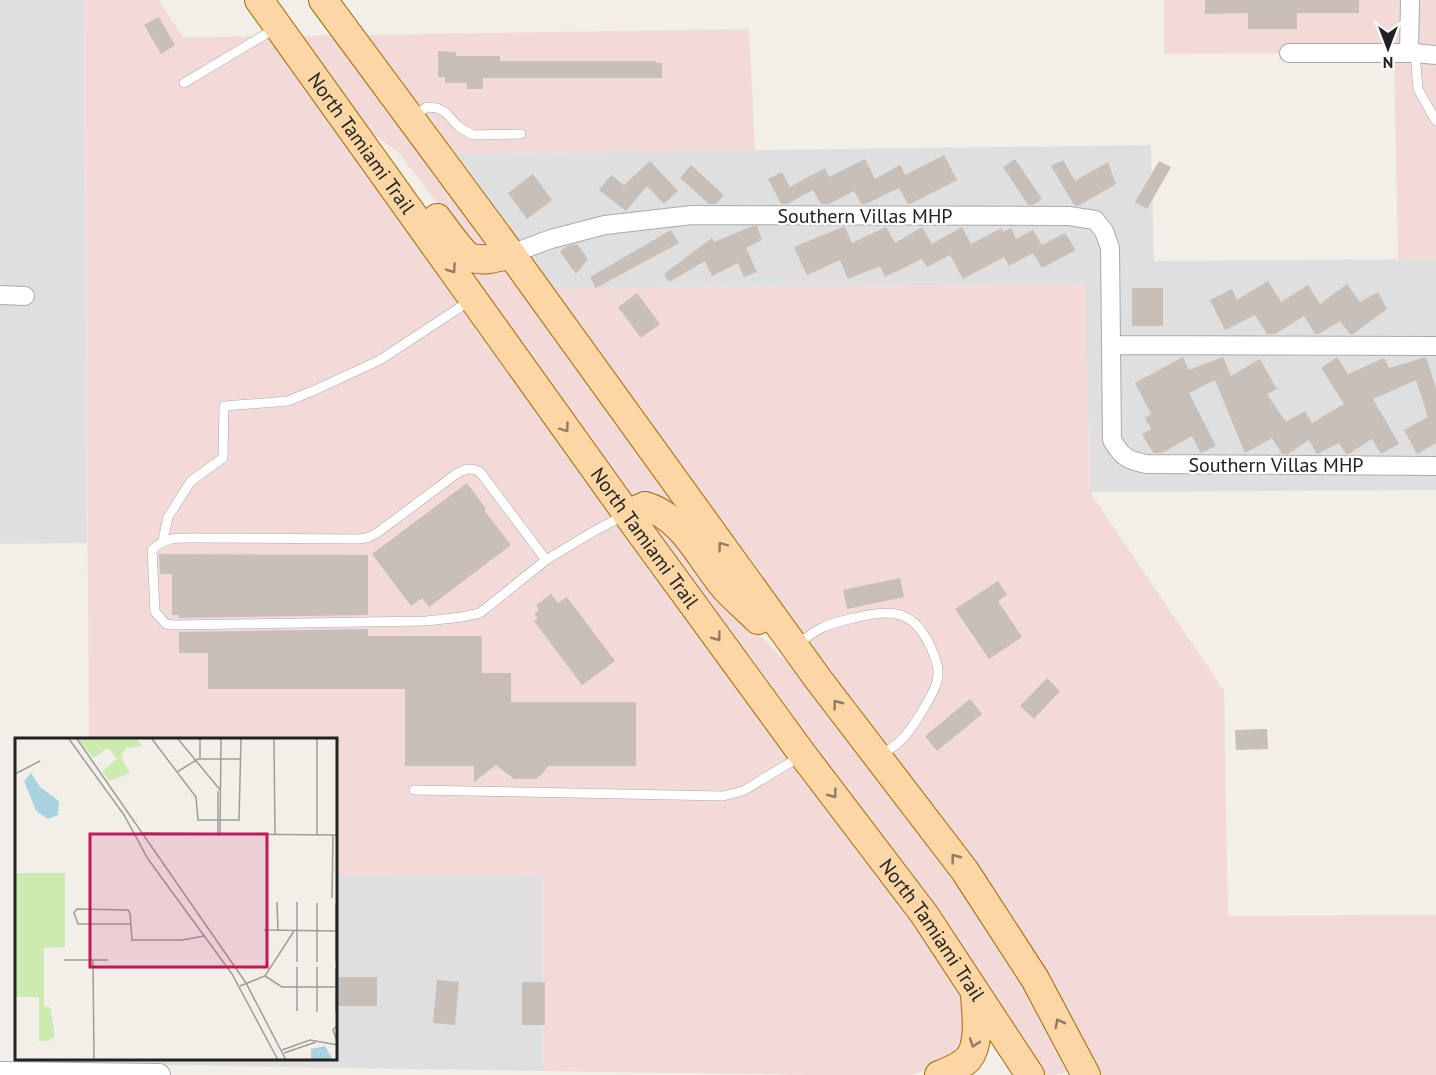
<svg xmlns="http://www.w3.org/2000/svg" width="1436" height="1075" viewBox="0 0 1436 1075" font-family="'PT Sans',sans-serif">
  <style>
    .residential { fill: #e0dfdf }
    .commercial { fill: #f2dad9 }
    .building { fill: #c7bfb8 }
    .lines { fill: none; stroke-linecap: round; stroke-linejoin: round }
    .service-casing { stroke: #a9a9a9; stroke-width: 10 }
    .minor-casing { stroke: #a9a9a9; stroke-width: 20 }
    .tertiary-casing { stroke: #a9a9a9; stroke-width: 24 }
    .primary-casing { stroke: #a06b00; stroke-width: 30 }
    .service { stroke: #fff; stroke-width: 9 }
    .minor { stroke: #fff; stroke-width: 18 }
    .tertiary { stroke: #fff; stroke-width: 22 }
    .primary { stroke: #fcd6a4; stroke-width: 28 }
    .oneway { stroke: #8f7c63 }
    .labels { text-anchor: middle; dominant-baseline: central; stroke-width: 4.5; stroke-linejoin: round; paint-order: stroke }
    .street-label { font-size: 20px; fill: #222; stroke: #fff }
    .inset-road { fill: none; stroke: #9f9d99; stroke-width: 1.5 }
    .view { fill: #c2185b; fill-opacity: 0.15; stroke: #c2185b; stroke-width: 3 }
    .inset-edge { fill: none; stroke: #222; stroke-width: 3 }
  </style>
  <rect width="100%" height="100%" fill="#f2efe9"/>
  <path class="residential" d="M0 0H84L87 543 0 544Z
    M1151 145 1154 261 1436 259V490L1090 492 1084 284 548 289 448 154Z
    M336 875 542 876 543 1071 35 1063 39 1058H336Z"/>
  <path class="commercial" d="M84 0H158L183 37 273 36 916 920 966 997 968 1034 951 1059 913 1075H813L543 1071 542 876 336 875V739H89Z
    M1164 0H1436V259H1398L1394 53 1164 54Z
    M749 29 755 150 448 154 359 35Z
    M336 35 494 248 485 250 461 234 398 152 359 124 296 36Z
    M464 265H507L743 591 630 502Z
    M1085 284 1090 492 1224 691 1228 916 1436 915V1075H1097L548 289Z
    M646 516 672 533 719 595 811 686 958 877 1073 1070 1055 1075H1042Z"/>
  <path class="building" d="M1205 0H1359V13H1297V29H1248V13L1205 14Z
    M159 17 175 45 161 54 144 25Z
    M438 51 456 52V56H500V61H656V63H662V78H483V89H467V83H445V77H438Z
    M944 155 957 180 910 204H908L899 188 866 204H861L854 191 829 204H821L813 190 787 204H781L768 179 782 172 790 187 825 168 829 177 865 159 875 179 900 165 905 175Z
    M1015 159 1042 199 1033 205H1028L1003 167Z
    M1063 160 1075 181 1108 162 1116 184 1078 206 1074 205 1051 166Z
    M650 161 678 191 664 204 647 186 626 211 599 190 611 175 624 185Z
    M1159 161 1171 167 1147 209 1135 202Z
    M691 165 724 195 716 204H709L680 178Z
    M533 174 552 200 527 219 508 193Z
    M753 226H757L762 240 746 248 757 272 744 277 738 263 712 276 705 261 669 282 664 274 712 238 714 242Z
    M843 227H845L852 243 886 227 895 243 922 227 932 244 962 227 971 244 1002 228 1003 232 1011 228 1016 239 1033 230 1042 245 1065 233 1076 250 1042 268 1033 253 1009 266 1004 257 963 279 950 255 927 267 922 259 885 277 880 266 848 279 840 260 807 275 794 247Z
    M671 230 679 243 596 288 590 277Z
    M577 244 588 259 576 274 560 252 567 246Z
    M1268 281 1281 302 1308 285 1320 304 1347 284 1360 302 1378 292 1387 309 1353 334H1350L1340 321 1319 334H1315L1304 316 1275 334H1267L1255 315 1225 330 1210 300 1232 289 1237 300Z
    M1132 288H1163V326H1132Z
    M637 293 660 324 641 338 618 307Z
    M1183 357 1189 370 1223 357 1231 376 1260 359 1277 389 1267 394 1286 422 1305 411 1312 423 1344 404 1321 368 1337 357 1348 374 1384 358 1389 368 1426 357 1436 388V443L1417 454 1404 430 1428 417 1416 380 1373 399 1399 444 1381 454 1372 439 1349 454H1346L1339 443 1317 454 1309 440 1288 454H1282L1272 438 1245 453 1215 380 1189 393 1216 446 1201 453 1192 436 1162 453H1153L1142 434 1151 429 1145 418 1151 414 1135 383Z
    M467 483 486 509 484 510 511 545 429 607 422 598 411 606 372 554Z
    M159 554 368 555V615L179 618V615H172V574H160Z
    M900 578 904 597 847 609 843 590Z
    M998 581 1007 595 998 601 1022 637 989 659 955 609Z
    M551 594 558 603 567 597 615 661 582 685 534 621 538 618 534 614 539 610 536 605Z
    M368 629V636H482V673H511V702H636V766H548L544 772 536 779H514L496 765 474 782V766H405V689H208V653H179V632Z
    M1047 678 1060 691 1034 719 1020 706Z
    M970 699 982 714 937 751 925 736Z
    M1267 729 1268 749 1236 750 1235 730Z
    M336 977H377V1006H336Z
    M437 980 459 982 455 1025 433 1023Z
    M522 982H545V1025H522Z"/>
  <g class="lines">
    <g class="service-casing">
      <path id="service" d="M1415 53 1418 89 1436 121
        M184 83 276 28
        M414 115 427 107 437 108 445 112 459 127 473 135 521 134
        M163 540 168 517 191 481 223 458 224 406 288 401 315 390 380 360 471 300
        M546 560 480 472C470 467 465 469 456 474L377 533 367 538 358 539 197 538C178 538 166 536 152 550L155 612 166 624 174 625 426 621 462 617 480 613 546 560 596 530 625 515
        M797 645C818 627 828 624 854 618 893 608 915 610 932 650 936 660 940 670 937 681 935 692 913 727 905 736 899 744 888 750 880 756
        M414 790 723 796 743 791 801 756"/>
    </g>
    <g class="minor-casing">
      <path id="minor" d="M1289 53H1415L1436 55
        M1409 53 1410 0
        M511 254 551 239 605 225 692 215 1069 216 1095 220 1104 231 1110 248 1112 440C1122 457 1127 460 1146 464L1436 466
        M0 295 25 296
        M1111 345 1436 346"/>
    </g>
    <g class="tertiary-casing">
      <path id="tertiary" d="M0 1073 159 1075"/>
    </g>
    <g class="primary-casing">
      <g id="primary">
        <path id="s1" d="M259 0 627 514 803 755 924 914 1030 1075"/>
        <path d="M323 0 511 254 818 679 965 871 1035 979 1086 1075"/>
        <path d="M437 218C444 227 463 255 472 258 485 262 499 257 511 254"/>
        <path d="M627 514 645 506C683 517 701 560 725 588 735 599 747 609 758 620"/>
        <path d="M939 1075C949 1071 960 1067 968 1059 981 1044 976 1013 975 994"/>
      </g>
    </g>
    <use href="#service" class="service"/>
    <use href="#minor" class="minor"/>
    <use href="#tertiary" class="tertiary"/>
    <use href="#primary" class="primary"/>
  </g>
  <defs><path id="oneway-chevron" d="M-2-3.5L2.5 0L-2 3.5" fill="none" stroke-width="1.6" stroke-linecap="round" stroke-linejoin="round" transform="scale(1.5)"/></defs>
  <g class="oneway">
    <use href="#oneway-chevron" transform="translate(452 269) rotate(55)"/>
    <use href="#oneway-chevron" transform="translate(565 428) rotate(54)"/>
    <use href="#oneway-chevron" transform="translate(722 546) rotate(-126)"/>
    <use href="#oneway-chevron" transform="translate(717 637) rotate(54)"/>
    <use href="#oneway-chevron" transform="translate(837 704) rotate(-127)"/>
    <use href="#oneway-chevron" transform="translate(833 794) rotate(53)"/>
    <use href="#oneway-chevron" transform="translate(955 858) rotate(-127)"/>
    <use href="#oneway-chevron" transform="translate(1059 1023) rotate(-118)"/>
    <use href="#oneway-chevron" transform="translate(974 1043) rotate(109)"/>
  </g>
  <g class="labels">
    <g class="street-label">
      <text stroke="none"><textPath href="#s1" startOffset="176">North Tamiami Trail</textPath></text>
      <text x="865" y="216">Southern Villas MHP</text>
      <text x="1276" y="465">Southern Villas MHP</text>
      <text stroke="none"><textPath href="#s1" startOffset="662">North Tamiami Trail</textPath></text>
      <text stroke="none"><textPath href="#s1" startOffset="1148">North Tamiami Trail</textPath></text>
    </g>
  </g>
  <g transform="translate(15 738)">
    <rect width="322" height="322" fill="#f2efe9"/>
    <path d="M63 1H122L127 8 111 10 106 19 115 35 94 43 87 33 102 21 93 10 78 20ZM0 135H50V209L29 210V268L35 269 40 298 33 303H24V259H0Z" fill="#cdebb0"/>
    <path d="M16 35 25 49 44 63 43 77 33 81 21 73 9 43ZM310 308 318 322H296V311Z" fill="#aad3df"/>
    <path class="inset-road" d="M54 1 109 77 133 121 217 236 263 322M62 1 231 245 271 322M137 1 181 59 183 82H224L226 1M163 1 206 53M259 1 260 97M302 1V97M185 20V1M162 34 183 21H226M0 36 25 23M203 53V96M125 95 323 97M205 96 206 1M317 160 318 97M262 164 263 193M302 165V224M115 186H63L59 175 62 171 113 172 115 175 117 202H167L189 198M249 192 323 193M49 222H93M78 222 79 322M282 224V164M321 224V165M321 230V274M250 238 267 249H323M225 248 250 238 279 193M282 273V229M302 274V229M323 287 318 292 323 306M267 312 295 302 323 307M269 315 301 304"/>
    <path class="view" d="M75 96H252V229H75Z"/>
    <rect width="322" height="322" class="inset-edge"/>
  </g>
  <g transform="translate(1388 48) rotate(180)" stroke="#ffffff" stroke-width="4.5" paint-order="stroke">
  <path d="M0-4.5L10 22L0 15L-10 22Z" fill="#222222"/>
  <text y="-9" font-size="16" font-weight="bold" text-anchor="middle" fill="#222222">N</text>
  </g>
</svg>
